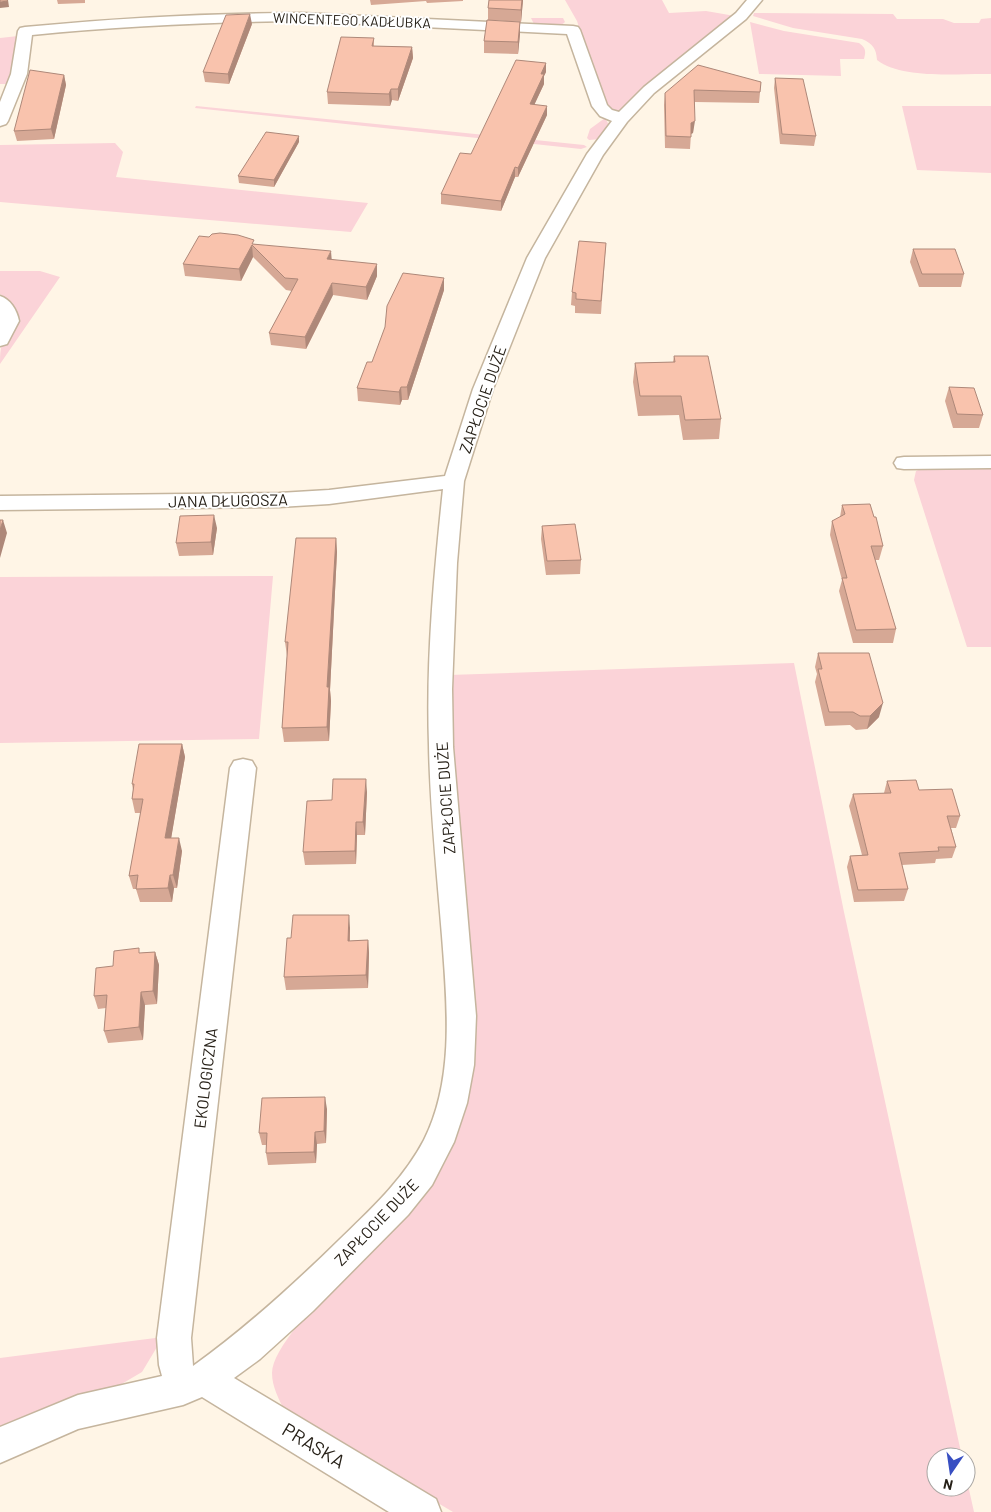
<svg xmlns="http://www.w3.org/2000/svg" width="991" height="1512" viewBox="0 0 991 1512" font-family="Barlow,sans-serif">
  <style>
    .green { fill: #fbd3d8 }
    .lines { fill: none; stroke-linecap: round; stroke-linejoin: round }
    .minor-casing { stroke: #c5b59e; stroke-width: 3 }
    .minor { fill: #fff; fill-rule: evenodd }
    .wall { fill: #d6a895 }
    .shaded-wall { fill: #ae8879 }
    .building { fill: #f9c3ad; stroke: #ae8879 }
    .labels { text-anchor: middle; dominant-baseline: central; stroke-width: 4; stroke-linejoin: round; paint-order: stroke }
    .far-street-label { font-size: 14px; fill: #272118; stroke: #fff }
    .street-label { font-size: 16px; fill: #272118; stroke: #fff }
    .near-street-label { font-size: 19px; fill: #272118; stroke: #fff }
  </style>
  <rect width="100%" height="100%" fill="#fff5e6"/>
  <path class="green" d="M565 0H662L669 13 706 11 735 16 619 113 604 105 577 21Z
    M754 13 893 14 897 19H943L954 23H979L981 19 991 18V74C959 73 903 80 877 60 876 48 873 44 862 39L793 28 753 16Z
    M531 18H563L565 22C558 29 543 27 534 24Z
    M750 22 784 31 859 43C866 48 866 51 864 59H840L841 76 759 74Z
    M18 36 11 84H0V38Z
    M196 106 584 145 587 147 581 149 195 108Z
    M902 106H991V173L917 170Z
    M605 118 609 125 600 139 589 140 587 138 590 129Z
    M115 143 123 152 116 177 368 203 351 232 0 202V145Z
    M0 271H40L60 277 0 364C0 359 0 353 1 348 12 325 31 315 0 294Z
    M991 465V647H967L914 480 916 471 928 466Z
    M273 576 259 739 0 743V577Z
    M794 663 844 912 962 1457H936V1487H966V1476L974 1512H453L285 1412C279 1399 272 1387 272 1373 273 1333 379 1246 407 1215 416 1205 425 1193 433 1182 458 1148 467 1106 474 1064L452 746 449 675Z
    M163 1337 142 1372 108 1392 0 1427V1358Z"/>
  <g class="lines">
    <g class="minor-casing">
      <path id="minor" d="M747 0H762L746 19 654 93 627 122 603 155 545 258 493 389 464 481 457 563 452 689 453 747 476 1016 474 1065 467 1103 454 1142 432 1185 408 1215 313 1311 260 1359 234 1378 436 1499 441 1512H389L202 1397 183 1405 78 1429 0 1463V1427L78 1395 162 1376 159 1365 157 1338 230 768 234 761 243 759 252 761 256 768 191 1338 193 1366C246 1328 292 1286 338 1241 370 1210 403 1180 424 1140 455 1078 447 1003 442 936 437 873 430 808 429 745 426 659 434 574 443 489L329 504 279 507 0 510V496L279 493 329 490 445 476 473 389 527 258 587 154 612 121 600 116 592 106 567 34 302 21C212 22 122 26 32 35L27 74 8 121 6 124 0 126V102L11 74 18 31 20 28 25 27C117 18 209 13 302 13L573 26 578 27 580 30 607 105 612 110 619 112 644 87 736 13Z
        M0 296C10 299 17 310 19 321L7 344 0 346Z
        M991 456V468L904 469 897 468 894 463 897 458 904 457Z"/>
    </g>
    <use href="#minor" class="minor"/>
  </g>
  <path class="wall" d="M57 0H85V3L58 4Z
    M370 0H463V1L427 3 426 1 371 5Z
    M489 0H523L521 22 488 20V8Z
    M520 22V34L518 54 484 53V41Z
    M252 24 229 84 205 82 203 72Z
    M374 38V46L412 47 413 58 398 101 392 100 390 106 328 104 327 92Z
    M546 63V72L544 76V84L534 105 547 115 518 177H515L501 211 441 204V194L471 154Z
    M64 75 66 85 54 139 17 141 14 131Z
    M775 78 816 136 814 146 780 144 774 88Z
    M761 82 759 103 695 102 693 133 691 134 690 149 665 148 664 105 665 93Z
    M299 142 274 187 239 183 238 176Z
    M209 237 255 244 332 259 377 276 367 300 333 295 306 349 271 345 269 333 292 291 286 290 253 257 241 281 185 276 183 264Z
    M606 243 601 314 575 313V306L571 305 572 292Z
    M913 249 964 274 961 287H919L910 262Z
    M444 278V290L408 400H402L400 405 358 401 357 388 372 362Z
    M674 356 721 419 719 439 683 440 679 415 638 416 633 382 635 363 673 362Z
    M949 387 983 415 979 428H953L945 401Z
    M842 505 883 546 879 560H875L896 629 893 643H853L839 591 842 580 830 535 832 521 840 517Z
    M542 526 581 560 580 574 546 575 541 539Z
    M217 528 213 555 179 556 176 543Z
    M336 538 337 552 330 690 331 701 329 741 284 742 282 728 287 656 285 642Z
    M818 653 879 717 867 729 856 730 850 725 825 726 815 682 817 674 815 667Z
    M182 744 185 757 171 838 182 851 177 888H174L172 902H140L136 889H133L129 876 141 813H135L132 799 133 790 132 784Z
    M887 781 919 790 960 816 956 828H951L956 847 952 858 936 859 935 863 902 865 908 889 904 901 854 902 847 867 850 856 862 855 849 806 853 794 884 793Z
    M367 792 365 835H357L356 864 305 865 303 852 332 800Z
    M350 928V941L368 940 369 953 368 988 286 990 284 977 291 938Z
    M155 952 159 965 157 1004 145 1005 143 1040 108 1043 104 1031 106 1008 98 1009 94 996 113 966 141 953Z
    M327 1109 326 1143 317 1144 316 1163 268 1165 266 1153V1145H262L259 1133Z"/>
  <path class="shaded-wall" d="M8 0 9 7 0 8V2Z
    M522 0H523L521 22V10Z
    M250 14 252 24 229 84 228 74Z
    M520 22V34L518 54V42Z
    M412 47 413 58 398 101V89Z
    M546 63V72L544 76V84L530 114V104L541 74Z
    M64 75 66 85 54 139 51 129Z
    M391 89 392 100 390 106 389 94Z
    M547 106V115L518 177V168Z
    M695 121 693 133 690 134 691 123Z
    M299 136V142L274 187V180Z
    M515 167V177L501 211V201Z
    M252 245 253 257 241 281 239 269Z
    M331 251 332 263 327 259Z
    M377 264V276L367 300 366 287Z
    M444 278V290L408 400 407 387Z
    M332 283 333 295 306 349 305 337Z
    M401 387 402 400 400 405 399 392Z
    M214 515 217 528 213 555 211 542Z
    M3 520 7 533 0 558V530Z
    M336 538 337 552 330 690 331 701 329 741 327 727V687Z
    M883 703 879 717 867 729 870 716Z
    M182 744 185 757 169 851 165 838Z
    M366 779 367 792 365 835 363 822Z
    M356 822 357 835 356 864 355 851Z
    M179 838 182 851 177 888 173 875Z
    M170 875 174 888 172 902 168 888Z
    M349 915 350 928 349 954 348 941Z
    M368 940 369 953 368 988 366 975Z
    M155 952 159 965 157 1004 153 991Z
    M141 992 145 1005 143 1040 139 1027Z
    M325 1097 327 1109 326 1143 324 1131Z
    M315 1132 317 1144 316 1163 314 1152Z"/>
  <path class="building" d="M0 0H7L8 1 0 2Z
    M489 0H522L521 10 488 8Z
    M250 14 228 74 203 72 226 15Z
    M487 20 520 22 518 42 484 41Z
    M341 37 374 38 372 46 412 47 398 89H391L389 94 327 92Z
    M516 60 546 63 541 74H544L530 104 547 106 518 168 515 167 501 201 441 194 460 153 471 154Z
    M698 65 761 82 760 92 694 90 695 121 691 123V137L666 136 665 93Z
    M30 70 64 75 51 129 14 131Z
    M775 78 803 79 816 136 782 134Z
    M266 132 299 136 274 180 238 176Z
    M220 233 238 235 254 240 252 244 331 251 327 259 377 264 366 287 332 283 305 337 269 333 298 279 285 278 252 245 239 269 183 264 199 236 209 237 212 234Z
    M579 241 606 243 601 301 576 299V293L572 292Z
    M913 249H955L964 274H922Z
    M403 273 444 278 407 387H401L399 392 357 388 367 362H372L385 327 387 306Z
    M674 356H708L721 419 685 420 681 396H640L635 363 675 362Z
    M949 387 974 388 983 415 957 414Z
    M870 504 874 517H876L883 546H871L896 629 856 630 842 578H847L832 521 845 514 842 505Z
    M214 515 211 542 176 543 180 516Z
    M0 520H3L0 530Z
    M575 524 581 560 547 561 542 526Z
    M296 538H336L327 687H329L327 727 282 728 288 642H285Z
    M818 653H869L883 703 870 716H860L853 712H829L818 669H822Z
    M139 744H182L165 838H179L173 875H170L168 888 136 889 138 875 129 876 143 799H132L134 784H132Z
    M333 779H366L363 822H356L355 851 303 852 307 801 332 800Z
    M916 780 919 790 952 789 960 816H947L956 847H938L939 851 899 853 908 889 858 890 850 856 868 855 853 794 891 793 887 781Z
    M293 915H349L348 941 368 940 366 975 284 977 287 938H291Z
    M139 948V953L155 952 153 991 141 992 139 1027 104 1031 107 995 94 996 96 968 113 966 114 951Z
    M325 1097 324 1131 315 1132 314 1152 266 1153 267 1133H259L262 1098Z"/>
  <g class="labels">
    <g class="far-street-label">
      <text transform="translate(352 20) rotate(2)">WINCENTEGO KADŁUBKA</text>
    </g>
    <g class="street-label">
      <text transform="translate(482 399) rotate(-71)">ZAPŁOCIE DUŻE</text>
      <text transform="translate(228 500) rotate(-1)">JANA DŁUGOSZA</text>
      <text transform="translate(445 798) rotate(-94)">ZAPŁOCIE DUŻE</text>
      <text transform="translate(205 1078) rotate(-83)">EKOLOGICZNA</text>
      <text transform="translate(376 1222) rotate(-46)">ZAPŁOCIE DUŻE</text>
    </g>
    <g class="near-street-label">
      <text transform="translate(314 1445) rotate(31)">PRASKA</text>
    </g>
  </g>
  <g transform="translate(951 1472) rotate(193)"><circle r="24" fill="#ffffff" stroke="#a9a6a3"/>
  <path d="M0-4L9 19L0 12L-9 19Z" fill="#384fc2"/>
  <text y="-8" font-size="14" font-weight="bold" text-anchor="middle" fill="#272118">N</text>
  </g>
</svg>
